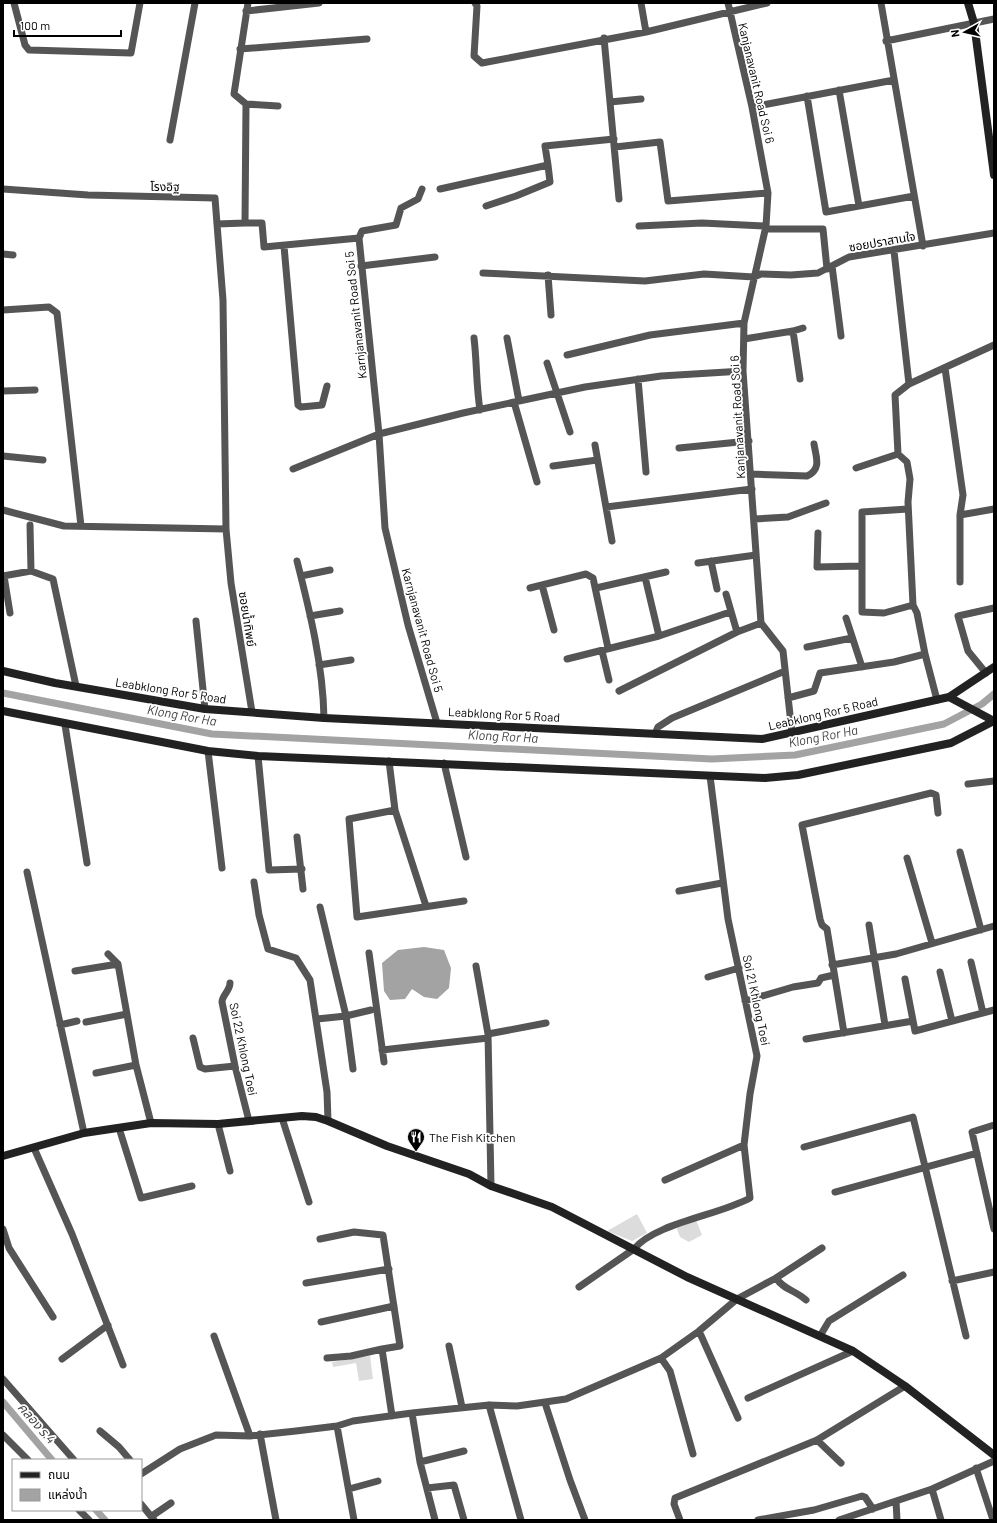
<svg xmlns="http://www.w3.org/2000/svg" width="997" height="1523" viewBox="0 0 997 1523" font-family="Barlow,'Noto Sans Thai',sans-serif">
  <style>
    .green { fill: #dcdcdc }
    .water { fill: #a3a3a3 }
    .lines { fill: none; stroke-linecap: round; stroke-linejoin: round }
    .canal { stroke: #a3a3a3; stroke-width: 7 }
    .street { stroke: #555; stroke-width: 7 }
    .secondary { stroke: #222; stroke-width: 8 }
    .labels { text-anchor: middle; dominant-baseline: central; stroke-width: 3.5; stroke-linejoin: round; paint-order: stroke }
    .street-label { font-size: 12px; fill: #000; stroke: #fff }
    .poi-label { font-size: 12px; fill: #000; stroke: #fff; text-anchor: start }
    .water-label { font-size: 13px; font-style: italic; fill: #444; stroke: #fff }
  </style>
  <rect width="100%" height="100%" fill="#fff"/>
  <path class="green" d="M637 1214 647 1233 632 1241 607 1231Z
    M696 1220 702 1235 689 1242 680 1237 676 1227Z
    M370 1356 373 1379 359 1381 356 1363 333 1367 332 1362Z"/>
  <path class="water" d="M424 947 444 950 451 968 449 988 437 999 424 997 412 989 405 999 390 1000 384 991 382 963 398 950Z"/>
  <g class="lines">
    <path class="canal" d="M3 693 212 734 712 759 795 755 944 724 982 704 994 694
      M3 1402 52 1460
      M96 1510 105 1520"/>
    <path class="street" d="M14 3 25 45 29 50 131 53 140 3
      M248 3 234 94 246 104 245 223H262L264 247 359 238 379 434 385 528 408 625 437 723
      M475 3 477 6 474 56 482 63 646 32 767 3
      M641 3 646 32
      M728 3 752 107 768 193 766 226 744 323 743 371 761 623 783 651 792 733
      M881 3 923 246
      M246 11 319 3
      M604 38 619 199
      M886 41 994 19
      M240 49 367 39
      M839 90 859 206
      M807 96 826 212 914 196
      M610 102 641 99
      M246 104 278 106
      M752 107 894 80
      M170 140 195 3
      M615 147 660 142 668 201 768 193
      M3 189 88 195 215 198 217 224
      M440 189 548 165 545 146 614 139
      M486 206 516 196 550 182 548 165
      M245 223 217 224 223 300 226 529 231 583 252 712
      M639 226 702 223 766 226
      M765 229H823L827 269
      M359 238 362 231 396 225 401 208 418 199 422 189
      M284 246 298 405 301 407 322 405 327 386
      M894 251 909 384
      M3 254 13 255
      M361 266 435 257
      M832 266 841 336
      M483 273 645 281 704 274 754 277 761 274 791 275 818 273 849 257 994 233
      M548 275 551 315
      M3 310 49 307 57 313 81 526
      M793 331 800 379
      M474 338C477 363 476 385 480 410
      M507 338 519 401
      M744 339 793 331 803 328
      M567 355 650 335 744 323
      M547 363 570 432
      M945 368 963 495 960 515V582
      M638 379 646 472
      M3 391 35 390
      M514 402 537 482
      M595 445 612 541
      M679 448 749 441
      M898 454 895 395 909 384 994 345
      M3 456 43 460
      M553 466 597 460
      M293 469 379 434 463 413 585 387 661 376 743 371
      M751 474 807 476C822 469 816 457 814 444
      M606 507 752 489
      M908 509 862 512V612L884 613 913 605
      M3 510 64 526 226 529
      M960 515 994 509
      M754 519 788 517 826 503
      M30 525 31 571
      M818 533 817 567 861 566
      M297 561C310 612 323 665 324 718
      M711 561 717 589
      M698 563 756 555
      M3 576 31 571 53 579 76 686
      M4 576 10 613
      M301 576 330 570
      M645 577 659 636
      M542 585 554 630
      M530 588 586 574 593 578 608 648
      M596 588 666 572
      M726 594 737 632
      M310 616 340 611
      M846 618 862 667
      M196 621 205 709
      M807 647 852 638
      M602 651 609 680
      M925 654 937 700
      M567 659 659 636 730 612
      M319 665 351 660
      M986 673 968 651 958 616 994 608
      M619 691 737 632 761 623
      M788 698 814 691 820 673 894 662 925 654 917 613 913 605 908 502 910 479 907 462 898 454 856 468
      M65 725 87 863
      M655 734 658 727 672 718 785 671
      M208 751 222 868
      M258 756 269 870 302 869
      M389 761 395 810 426 906
      M444 763 466 857
      M968 784 994 781
      M395 810 349 819 357 917 464 901
      M297 837 303 889
      M960 852 981 930
      M907 858 932 943
      M27 872 84 1133
      M254 882 259 915 268 949 296 958 310 980 327 1092 328 1121
      M679 891 722 883
      M320 907 346 1016 353 1069
      M869 925 885 1025
      M369 953 384 1062
      M108 954 118 964 136 1065 151 1123
      M971 962 983 1013
      M832 965 896 954 994 926
      M476 966 488 1034 491 1186
      M75 971 118 964
      M940 972 952 1021
      M708 977 739 968
      M905 979 915 1031 994 1010
      M230 983C230 991 222 995 222 1002L235 1066 249 1121
      M745 1001 793 987 818 983 821 978 834 975
      M317 1019 346 1016 371 1010
      M86 1022 127 1014
      M60 1025 77 1021
      M844 1033 827 929 822 925 820 919 802 825 931 793 936 795 938 813
      M488 1034 546 1023
      M193 1038 200 1067 205 1069 235 1066
      M806 1039 913 1021
      M382 1050 488 1038
      M96 1073 136 1065
      M282 1118 309 1202
      M218 1124 230 1171
      M994 1125 972 1132 994 1229
      M119 1128 141 1198 192 1186
      M804 1147 913 1117 966 1336
      M34 1148 72 1234 123 1365
      M665 1180 744 1145
      M835 1192 977 1153
      M3 1229 9 1248 53 1317
      M320 1239 354 1232 383 1235 400 1346 382 1349 392 1416
      M776 1278C784 1290 795 1290 806 1300
      M952 1281 994 1272
      M306 1283 389 1269
      M579 1287 634 1249C655 1223 720 1215 750 1198L744 1145 750 1094 757 1056 728 919 710 776
      M321 1322 394 1306
      M699 1331 738 1418
      M214 1336 250 1436
      M820 1336 829 1321 903 1275
      M449 1346 462 1407
      M327 1358 351 1356 382 1349
      M661 1358 670 1371 693 1454
      M62 1359 108 1325
      M3 1379 74 1460
      M748 1398 853 1351
      M545 1403 570 1480 585 1520
      M489 1405 521 1520
      M412 1413 420 1462 435 1520
      M337 1426 354 1520
      M100 1431 119 1447 130 1460
      M260 1434 276 1520
      M3 1435 28 1460
      M817 1440 841 1463
      M420 1462 464 1451
      M976 1468 993 1520
      M141 1474 180 1449 216 1435 250 1436 296 1431 337 1426 353 1421 412 1413 489 1405 517 1406 566 1399 661 1358 699 1331 737 1299 776 1278 822 1248
      M427 1488 454 1485 464 1520
      M349 1489 378 1481
      M932 1489 941 1520
      M141 1504 154 1520
      M79 1510 89 1520
      M152 1516 171 1503
      M680 1520 674 1504 675 1498 817 1440 905 1386
      M758 1520 814 1510 862 1496 865 1497 873 1509
      M839 1520 896 1501
      M897 1520 896 1501 932 1489 994 1461"/>
    <path class="secondary" d="M968 3 974 23 994 175
      M3 671 55 683 205 709 324 718 762 739 949 697 994 667
      M949 697 994 721
      M3 711 208 751 258 756 765 778 798 775 951 743 994 721
      M3 1156 84 1133 151 1123 218 1124 302 1116 316 1117 328 1121 387 1146 469 1174 491 1186 552 1207 687 1277 853 1351 905 1386 994 1455"/>
  </g>
  <defs>
    <g id="restaurant-pin" transform="scale(0.9)"><path d="M0 17L-7.5 6A9.5 9.5 0 1 1 7.5 6Z" fill="#000" stroke="#fff"/><path d="M-5-6h1v4h1v-4h1v4h1v-4h1v5L-1.5 .5V6h-2V.5L-5-1ZM5-6V6H3V1.5H1.5Q1.5-4 5-6Z" fill="#fff"/></g>
  </defs>
  <g fill-rule="evenodd">
    <use href="#restaurant-pin" x="416" y="1137"/>
  </g>
  <g class="labels">
    <g class="street-label">
      <text transform="translate(757 83) rotate(77)">Kanjanavanit Road Soi 6</text>
      <text transform="translate(165 186) rotate(1)">โรงอิฐ</text>
      <text transform="translate(882 241) rotate(-10)">ซอยปราสานใจ</text>
      <text transform="translate(355 315) rotate(-96)">Karnjanavanit Road Soi 5</text>
      <text transform="translate(737 417) rotate(-93)">Kanjanavanit Road Soi 6</text>
      <text transform="translate(248 619) rotate(81)">ซอยน้ำทิพย์</text>
      <text transform="translate(423 630) rotate(75)">Karnjanavanit Road Soi 5</text>
      <text transform="translate(171 690) rotate(9)">Leabklong Ror 5 Road</text>
      <text transform="translate(823 713) rotate(-13)">Leabklong Ror 5 Road</text>
      <text transform="translate(504 714) rotate(3)">Leabklong Ror 5 Road</text>
      <text transform="translate(757 1000) rotate(78)">Soi 21 Khlong Toei</text>
      <text transform="translate(244 1049) rotate(78)">Soi 22 Khlong Toei</text>
    </g>
    <g class="poi-label">
      <text x="429" y="1137">The Fish Kitchen</text>
    </g>
    <g class="water-label">
      <text transform="translate(182 715) rotate(10)">Klong Ror Ha</text>
      <text transform="translate(503 736) rotate(3)">Klong Ror Ha</text>
      <text transform="translate(823 736) rotate(-11)">Klong Ror Ha</text>
      <text transform="translate(37 1423) rotate(49)">คลอง ร.4</text>
    </g>
  </g>
  <rect width="997" height="1523" fill="none" stroke="#000000" stroke-width="8"/>
  <rect x="12" y="1459" width="130" height="52" fill="#ffffff" stroke="#999999"/>
  <rect x="20" y="1472" width="20" height="6" fill="#222222" stroke="#999999"/>
  <text x="48" y="1479" font-size="12" fill="#000000">ถนน</text>
  <rect x="20" y="1489" width="20" height="12" fill="#a3a3a3" stroke="#999999"/>
  <text x="48" y="1499" font-size="12" fill="#000000">แหล่งน้ำ</text>
  <g transform="translate(965 32) rotate(262)" stroke="#ffffff" stroke-width="3" paint-order="stroke">
  <path d="M0-3L7 15L0 10L-7 15Z" fill="#000000"/>
  <text y="-6" font-size="11" font-weight="bold" text-anchor="middle" fill="#000000">N</text>
  </g>
  <path d="M14 30v6h107v-6" fill="none" stroke="#000000" stroke-width="2"/>
  <text x="20" y="30" font-size="12" fill="#000000" stroke="#ffffff" stroke-width="3" paint-order="stroke">100 m</text>
</svg>
